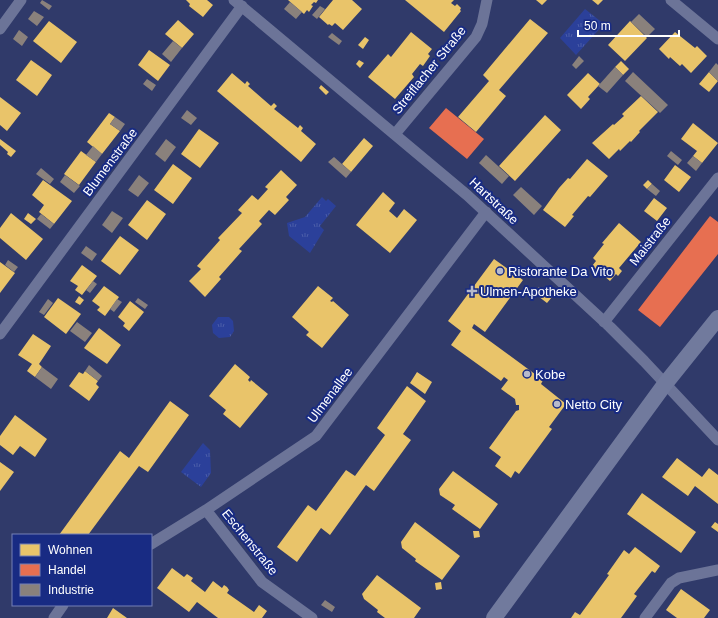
<svg xmlns="http://www.w3.org/2000/svg" width="718" height="618" viewBox="0 0 718 618" font-family="Arial,sans-serif">
  <style>
    .park { fill: url(#park-tufts) }
    .homes { fill: #e9c46a }
    .shops { fill: #e76f51 }
    .industry { fill: #8a817c }
    .lines { fill: none; stroke-linecap: round; stroke-linejoin: round }
    .minor { stroke: #6c7498; stroke-width: 11 }
    .secondary { stroke: #717a9d; stroke-width: 16 }
    .poi-dot { fill: #b7bacb; stroke: #182b83; stroke-width: 1.5 }
    .labels { text-anchor: middle; dominant-baseline: central; stroke-width: 4; stroke-linejoin: round; paint-order: stroke }
    .street-label { font-size: 13px; fill: #fff; stroke: #182b83 }
    .poi-label { font-size: 13px; fill: #fff; stroke: #182b83; text-anchor: start }
  </style>
  <defs>
    <pattern id="park-tufts" width="24" height="20" patternUnits="userSpaceOnUse"><rect width="24" height="20" fill="#2b409a"/><path d="M3 7l-1-3M5 7V3M7 7l1-3M15 17l-1-3M17 17v-4M19 17l1-3" fill="none" stroke="#4b5da9"/></pattern>
  </defs>
  <rect width="100%" height="100%" fill="#303a6a"/>
  <path class="park" d="M585 9 604 24 576 55 560 38Z
    M322 197 326 201 328 199 336 206 320 226 324 230 310 253 289 236 287 223 305 217Z
    M218 317H229L233 321 234 331 230 337 219 338 213 333 212 325Z
    M203 443 210 450 211 473 201 487 181 472Z"/>
  <path class="homes" d="M186 0H207L213 5 203 17 189 6 190 4Z
    M288 0H318L316 3 314 2 311 5 313 6 309 12 307 10 304 14Z
    M333 0H352L362 9 343 30 335 23 332 26 329 24 328 25 319 17Z
    M405 0H454L451 3 455 6 457 4 461 8 460 10 461 11 444 32Z
    M536 0H547L542 5Z
    M592 0H603L598 5Z
    M530 19 548 33 499 90 506 96 476 132 458 117 489 81 483 75Z
    M178 20 194 34 182 48 165 34Z
    M49 21 77 42 61 63 33 41Z
    M630 21 647 38 625 61 608 45Z
    M411 32 432 49 428 54 430 56 423 66 420 64 412 74 414 77 395 99 368 77 388 54 391 57Z
    M675 32 695 48 697 46 707 56 691 73 682 64 680 66 670 57 669 59 659 49Z
    M365 37 369 40 363 49 358 45Z
    M149 50 170 65 158 81 138 65Z
    M31 60 52 75 37 96 16 80Z
    M359 60 364 63 360 68 356 64Z
    M621 61 629 69 623 75 615 67Z
    M709 72 718 81 709 92 699 84Z
    M232 73 245 84 247 81 250 84 248 86 271 106 274 103 277 106 274 109 298 128 300 125 303 128 301 131 316 144 301 162 217 91Z
    M588 73 600 84 588 97 590 99 581 109 567 95Z
    M321 85 329 92 326 95 319 88Z
    M641 96 658 112 639 131 640 132 631 142 630 141 620 151 619 149 609 159 592 143 613 124 614 125 624 116 622 114Z
    M0 97 21 113 7 131 0 125Z
    M109 113 115 117 110 124 120 131 102 154 87 142Z
    M545 115 561 130 515 181 499 166Z
    M693 123 718 143 702 163 693 156 697 151 681 139Z
    M199 129 219 143 200 168 181 154Z
    M364 138 373 146 351 172 342 164Z
    M0 139 16 151 11 157 7 154 8 152 0 145Z
    M81 151 96 162 79 185 64 174Z
    M587 159 608 176 590 197 588 196 572 215 574 216 565 227 543 210 559 188 568 178 570 179Z
    M173 164 192 178 173 204 154 190Z
    M675 165 691 177 679 192 664 180Z
    M281 170 297 185 286 197 289 200 275 215 269 210 259 221 262 224 239 249 242 251 219 277 221 279 205 297 189 281 201 269 197 266 220 240 218 238 242 213 238 210 252 195 258 200 268 189 265 187Z
    M43 180 72 201 54 224 39 212 44 205 32 195Z
    M648 180 652 184 647 189 643 185Z
    M383 192 395 203 389 211 397 218 404 209 417 220 390 253 356 225Z
    M654 198 667 208 657 221 644 211Z
    M147 200 166 214 147 240 128 225Z
    M11 213 43 239 26 260 0 238V228Z
    M28 213 36 219 31 224 24 219Z
    M619 223 641 242 619 268 622 271 618 276 616 274 610 281 592 266 596 261 593 258 604 244 602 243Z
    M120 236 139 250 120 275 101 261Z
    M494 259 523 280 485 332 474 324 472 328 543 380 541 384 566 404 549 427 552 429 519 474 515 471 511 478 495 466 501 457 489 448 516 411 519 410V405H516L515 399 501 389 508 380 504 377 501 381 451 345 461 331 448 321Z
    M0 262 15 273 0 293Z
    M82 265 97 276 82 295 75 290 78 286 70 281Z
    M104 286 119 297 105 316 97 310 100 307 92 301Z
    M318 286 333 298 330 301 332 302 333 301 349 315 322 348 306 335 309 332 292 317Z
    M539 287 552 297 547 303 534 293Z
    M79 296 84 300 80 305 75 302Z
    M58 298 81 314 66 334 44 317Z
    M130 301 144 312 129 331 123 326 125 323 118 317Z
    M99 328 121 345 107 364 84 348Z
    M33 334 51 346 39 364 42 367 35 377 27 371 32 364 18 355Z
    M235 364 250 377 248 380 250 382 251 380 268 394 240 428 223 414 226 410 209 396Z
    M85 371 98 381 96 384 99 387 89 401 69 386 79 372 83 374Z
    M417 372 432 382 425 394 410 383Z
    M407 386 426 401 403 434 411 440 374 491 366 485 330 535 321 528 297 562 277 547 308 505 316 511 346 470 355 476 385 435 377 428Z
    M170 401 189 415 148 472 139 466 88 535H59L120 451 129 458Z
    M15 415 47 439 35 457 20 446 13 455 0 445V436Z
    M677 458 702 477 709 468 718 475V504L695 486 688 496 662 477Z
    M0 462 14 472 0 491Z
    M453 471 498 504 480 529 452 509 455 505 440 495 439 489Z
    M642 493 696 532 681 553 627 514Z
    M415 522 460 556 442 580 415 561 416 559 402 548 401 542Z
    M715 522 718 524V532L711 527Z
    M473 531H479L480 537 474 538Z
    M635 547 660 566 655 573 652 571 634 594 637 596 621 618H571L575 612 580 615 609 575 607 574 624 550 629 554Z
    M172 568 184 577 187 574 193 578 191 581 205 592 213 581 222 588 224 585 227 587 229 590 227 593 254 612 259 605 267 611 262 618H218L197 602 189 612 157 588Z
    M377 575 421 608 414 618H385L377 612 378 610 364 599 362 594Z
    M441 582 442 589 436 590 435 583Z
    M681 589 710 610 704 618H677L666 610Z
    M113 608 127 618H107Z"/>
  <path class="shops" d="M446 108 484 139 467 159 429 128Z
    M710 216 718 222V254L660 327 638 310Z"/>
  <path class="industry" d="M42 0 52 6 49 10 40 3Z
    M290 2 302 12 296 19 284 9Z
    M320 6 325 9 317 19 312 15Z
    M34 11 44 17 37 26 28 19Z
    M639 14 655 29 647 37 631 22Z
    M19 30 28 37 22 46 13 39Z
    M332 33 342 41 339 45 328 37Z
    M173 41 182 48 171 62 162 54Z
    M579 56 584 61 576 69 572 65Z
    M716 63 718 65V81L709 72Z
    M615 67 623 75 607 93 598 86Z
    M633 72 668 105 660 113 625 81Z
    M147 79 156 85 152 91 143 84Z
    M187 110 197 118 191 125 181 118Z
    M115 117 125 124 120 131 110 124Z
    M166 139 176 147 165 162 155 154Z
    M93 146 102 154 96 162 86 155Z
    M671 151 682 160 678 165 667 156Z
    M486 155 509 176 502 184 479 163Z
    M693 156 702 163 696 171 687 163Z
    M334 157 351 172 346 178 328 162Z
    M41 168 54 179 50 184 36 174Z
    M65 175 80 186 74 193 60 182Z
    M139 175 149 183 138 197 128 190Z
    M652 184 660 191 656 196 647 189Z
    M521 187 542 206 534 215 513 195Z
    M112 211 123 218 112 233 102 225Z
    M41 214 54 224 50 229 37 219Z
    M86 246 97 254 92 261 81 253Z
    M8 260 18 267 14 272 5 265Z
    M93 281 97 284 90 293 86 290Z
    M138 298 148 305 145 309 135 302Z
    M48 299 53 303 44 315 39 312Z
    M117 299 122 302 114 312 110 309Z
    M77 322 92 333 85 342 70 331Z
    M89 365 102 376 98 381 85 371Z
    M42 367 58 379 51 389 35 377Z
    M325 600 335 607 332 612 321 605Z"/>
  <g class="lines">
    <path class="minor" d="M234 0 467 195 610 327 644 361 718 440
      M671 0 718 39
      M0 29 21 0
      M395 134 476 37 482 24 487 0
      M604 322 718 178
      M0 334 242 6
      M206 510 262 582 312 618
      M151 544 206 510 316 436 486 212
      M54 618 63 605
      M645 618 671 583 679 578 718 570"/>
    <path class="secondary" d="M494 618 665 384 718 318"/>
  </g>
  <g class="poi-dot">
    <circle cx="500" cy="271" r="4"/>
    <path d="M470 285h4v4h4v4h-4v4h-4v-4h-4v-4h4z"/>
    <circle cx="527" cy="374" r="4"/>
    <circle cx="557" cy="404" r="4"/>
  </g>
  <g class="labels">
    <g class="street-label">
      <text transform="translate(429 70) rotate(-51)">Streiflacher Straße</text>
      <text transform="translate(110 162) rotate(-53)">Blumenstraße</text>
      <text transform="translate(494 201) rotate(43)">Hartstraße</text>
      <text transform="translate(650 241) rotate(-52)">Maistraße</text>
      <text transform="translate(330 395) rotate(-53)">Ulmenallee</text>
      <text transform="translate(250 542) rotate(51)">Eschenstraße</text>
    </g>
    <g class="poi-label">
      <text x="508" y="271">Ristorante Da Vito</text>
      <text x="480" y="291">Ulmen-Apotheke</text>
      <text x="535" y="374">Kobe</text>
      <text x="565" y="404">Netto City</text>
    </g>
  </g>
  <rect x="12" y="534" width="140" height="72" fill="#182b83" stroke="#7480b5"/>
  <rect x="20" y="544" width="20" height="12" fill="#e9c46a" stroke="#7480b5"/>
  <text x="48" y="554" font-size="12" fill="#ffffff">Wohnen</text>
  <rect x="20" y="564" width="20" height="12" fill="#e76f51" stroke="#7480b5"/>
  <text x="48" y="574" font-size="12" fill="#ffffff">Handel</text>
  <rect x="20" y="584" width="20" height="12" fill="#8a817c" stroke="#7480b5"/>
  <text x="48" y="594" font-size="12" fill="#ffffff">Industrie</text>
  <path d="M578 30v6h101v-6" fill="none" stroke="#ffffff" stroke-width="2"/>
  <text x="584" y="30" font-size="12" fill="#ffffff" stroke="#182b83" stroke-width="3" paint-order="stroke">50 m</text>
</svg>
